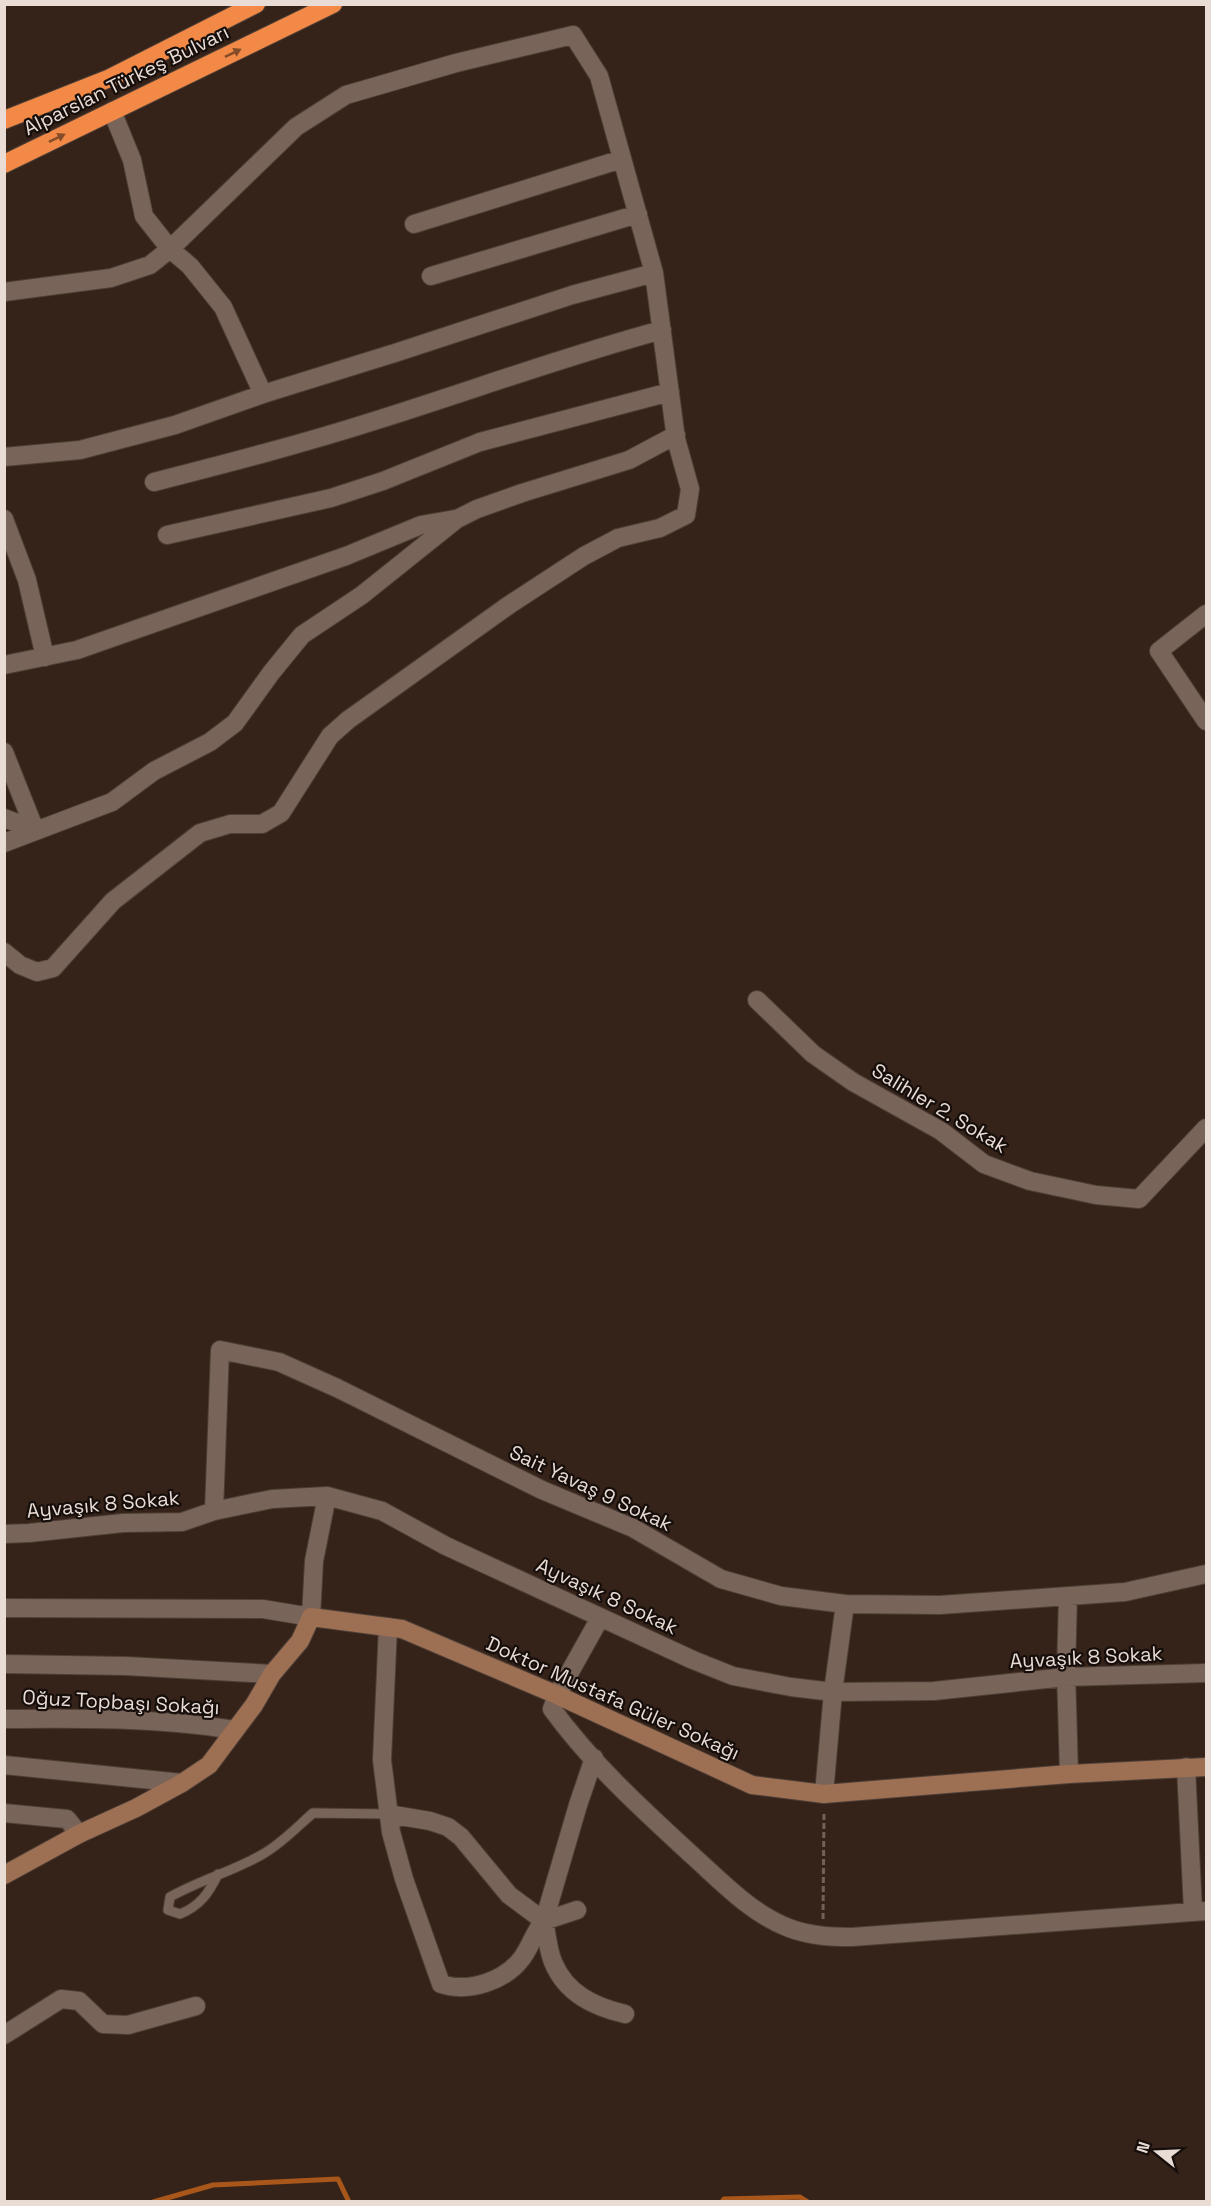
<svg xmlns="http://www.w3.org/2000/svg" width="1211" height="2206" viewBox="0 0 1211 2206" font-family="'Space Grotesk',sans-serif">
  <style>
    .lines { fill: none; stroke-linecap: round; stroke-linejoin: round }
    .stream { stroke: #a9561b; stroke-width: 5 }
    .lane-casing { stroke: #4d3e36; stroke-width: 11 }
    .street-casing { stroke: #4d3e36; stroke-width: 20 }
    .secondary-casing { stroke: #4d3e36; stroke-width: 20 }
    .highway-casing { stroke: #4d3e36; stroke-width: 20 }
    .path { stroke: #716158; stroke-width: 3; stroke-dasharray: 6 3; stroke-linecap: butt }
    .lane { stroke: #796459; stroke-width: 9 }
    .street { stroke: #796459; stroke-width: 18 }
    .secondary { stroke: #9d6f53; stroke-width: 18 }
    .highway { stroke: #f28946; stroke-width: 18 }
    .oneway { fill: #844c28 }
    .labels { text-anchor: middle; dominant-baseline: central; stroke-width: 4.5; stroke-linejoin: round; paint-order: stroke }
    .street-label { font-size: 20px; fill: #e8dcd5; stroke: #160e0a }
  </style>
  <rect width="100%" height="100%" fill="#352319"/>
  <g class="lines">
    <path class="stream" d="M153 2202 213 2185 338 2179 349 2202
      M722 2202 724 2199 800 2197 808 2202"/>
    <g class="lane-casing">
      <path id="lane" d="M218 1874C209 1893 200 1906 180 1914L168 1910 170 1897C200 1880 234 1871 263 1854 281 1844 297 1827 313 1813L388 1814"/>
    </g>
    <g class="street-casing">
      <path id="street" d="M112 111 132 160 144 216 170 249 190 266 223 307 263 394
        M414 224 622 159
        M431 276 638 214
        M4 292 111 278 150 265 170 249 296 127 346 95 456 63 573 35 599 76 654 273 676 439 690 489 686 515 660 528 618 538 584 556 509 605 348 720 330 736 281 813 262 824H230L200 833 113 901 53 968 37 972 20 965 4 952
        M4 457 80 450 175 425 263 394 398 352 572 295 654 273
        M154 482C228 463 302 444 374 421 470 391 565 356 662 330
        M4 519 27 580 45 657
        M167 535 331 498 383 481 480 442 670 392
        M1206 614 1159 651 1206 721
        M4 665 77 650 346 556 421 525 455 519
        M4 752 35 830
        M4 818 35 830
        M4 843 112 802 154 771 210 742 235 723 271 673 302 635 362 595 457 519 477 509 522 493 629 460 676 435
        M757 1000 813 1054 853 1082 941 1131 984 1164 1030 1181 1096 1195 1139 1199 1206 1128
        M214 1511 220 1350 279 1362 337 1388 542 1490 633 1528 721 1579 781 1596 845 1604 940 1605 1125 1592 1206 1574
        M4 1534 29 1533 123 1523 182 1522 214 1511 272 1499 327 1496 382 1511 446 1546 693 1660 733 1676 791 1687 833 1692 934 1691 1066 1677 1206 1673
        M1068 1596 1066 1671 1069 1774
        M4 1608 263 1609 311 1617 314 1561 327 1496
        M600 1618 557 1695 552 1709C592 1764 644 1811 694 1857 723 1883 752 1914 789 1928 810 1936 831 1937 852 1937L1206 1911
        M388 1627 382 1760 391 1832 404 1879 441 1984C469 1993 505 1981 522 1958 531 1946 534 1932 544 1921L578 1805 594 1758
        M4 1664 126 1666 272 1674
        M4 1719C81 1718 159 1718 235 1730
        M4 1765 182 1783
        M1186 1767 1193 1911
        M824 1794 833 1692 845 1604
        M4 1813 67 1819 79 1834
        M388 1814 430 1821 448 1827 461 1837 509 1895 544 1921C547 1935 548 1950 553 1962 566 1994 595 2007 625 2014
        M544 1921 577 1910
        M4 2035 61 1999 79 2001 103 2024 128 2025 196 2006"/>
    </g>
    <g class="secondary-casing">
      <path id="secondary" d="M4 1875 79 1834 136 1808 182 1783 209 1765 254 1705 272 1674 300 1641 311 1617 402 1629 557 1695 752 1785 824 1794 1069 1774 1206 1767"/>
    </g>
    <g class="highway-casing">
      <path id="highway" d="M4 120 110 78 256 4
        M4 164 333 4"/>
    </g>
    <path class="path" d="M823 1919 824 1811"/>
    <use href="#lane" class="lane"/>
    <use href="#street" class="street"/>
    <use href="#secondary" class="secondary"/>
    <use href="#highway" class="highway"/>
  </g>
  <defs><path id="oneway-solid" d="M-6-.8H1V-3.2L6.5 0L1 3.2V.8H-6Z" transform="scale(1.5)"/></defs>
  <g class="oneway">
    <use href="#oneway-solid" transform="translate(233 53) rotate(-26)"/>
    <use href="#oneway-solid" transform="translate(57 138) rotate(-26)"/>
  </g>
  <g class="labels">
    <g class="street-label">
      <text transform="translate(126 80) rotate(-26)">Alparslan Türkeş Bulvarı</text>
      <text transform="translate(940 1108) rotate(31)">Salihler 2. Sokak</text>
      <text transform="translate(591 1488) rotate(25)">Sait Yavaş 9 Sokak</text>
      <text transform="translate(103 1504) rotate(-5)">Ayvaşık 8 Sokak</text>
      <text transform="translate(607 1596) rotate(25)">Ayvaşık 8 Sokak</text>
      <text transform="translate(1086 1657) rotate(-3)">Ayvaşık 8 Sokak</text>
      <text transform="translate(613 1698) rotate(24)">Doktor Mustafa Güler Sokağı</text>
      <text transform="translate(121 1702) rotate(3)">Oğuz Topbaşı Sokağı</text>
    </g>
  </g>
  <rect width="1211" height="2206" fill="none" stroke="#e8dcd5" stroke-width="12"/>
  <g transform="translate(1157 2152) rotate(288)" stroke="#160e0a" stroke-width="4.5" paint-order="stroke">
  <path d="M0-4.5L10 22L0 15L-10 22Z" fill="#e8dcd5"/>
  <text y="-9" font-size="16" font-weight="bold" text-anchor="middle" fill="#e8dcd5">N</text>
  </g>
</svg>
